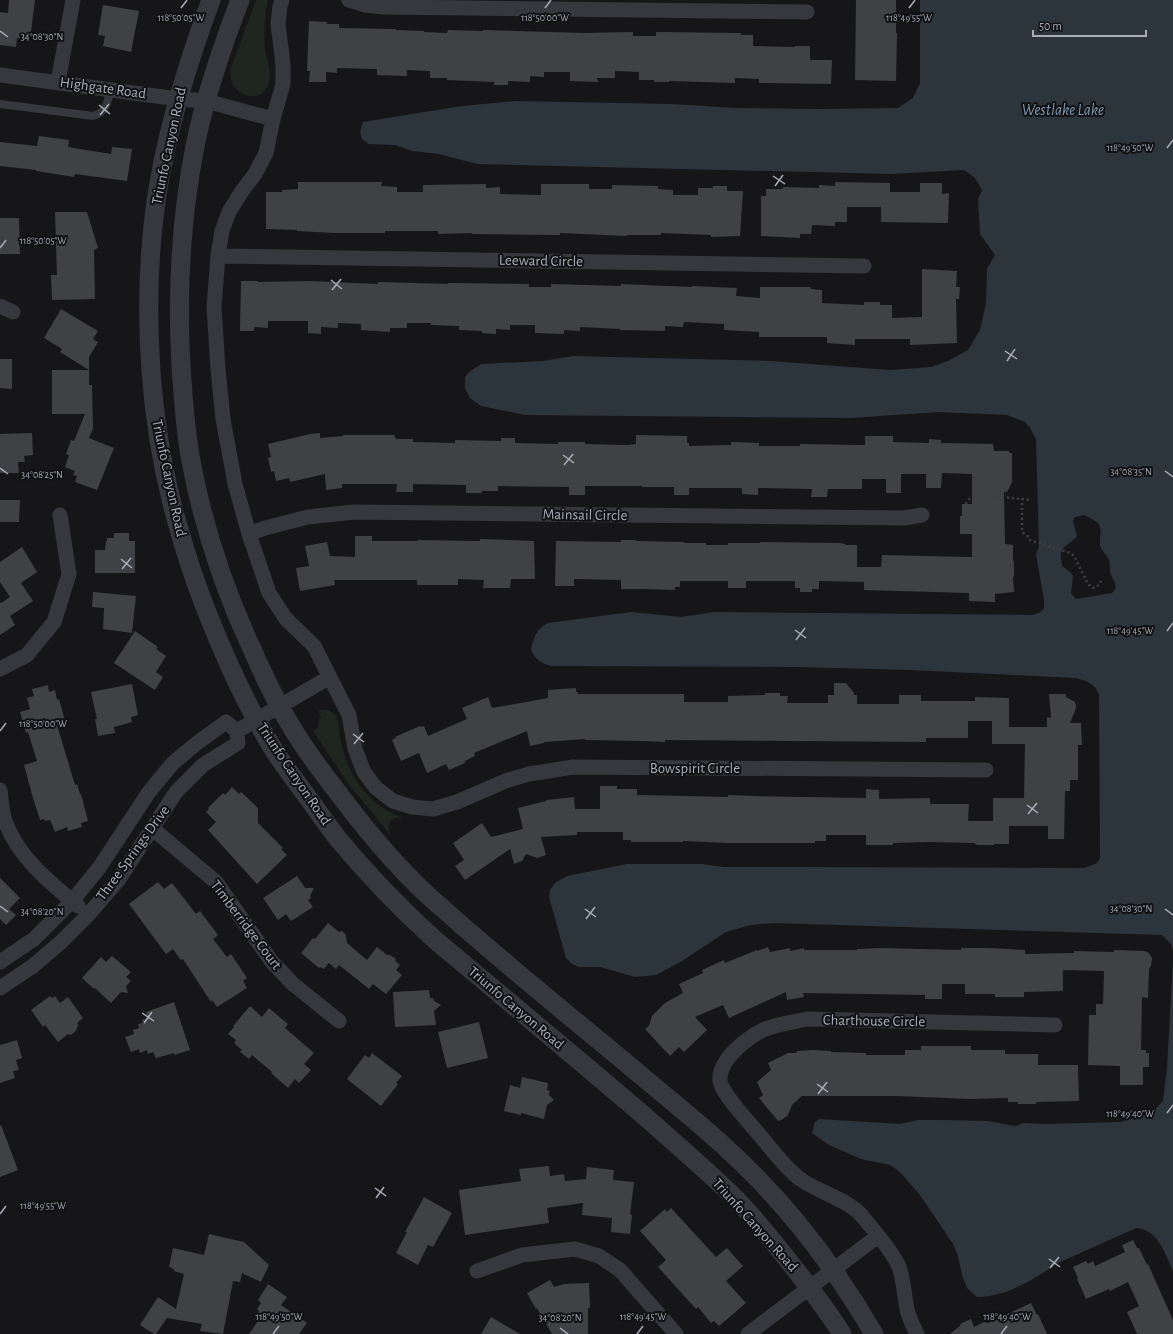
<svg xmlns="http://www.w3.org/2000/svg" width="1173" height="1334" viewBox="0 0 1173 1334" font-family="'Alegreya Sans',sans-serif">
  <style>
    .green { fill: #1e261f }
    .water { fill: #2c353c; fill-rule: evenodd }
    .building { fill: #404145 }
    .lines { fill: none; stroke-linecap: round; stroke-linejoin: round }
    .path { stroke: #3d3f44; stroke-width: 2.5; stroke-dasharray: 2 3; stroke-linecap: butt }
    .service { stroke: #37383d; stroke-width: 8 }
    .minor { stroke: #37383d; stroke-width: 15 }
    .tertiary { stroke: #37383d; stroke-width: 19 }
    .ticks { fill: none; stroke: #a8adb8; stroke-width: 1.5 }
    .labels { text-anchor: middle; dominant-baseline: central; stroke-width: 4; stroke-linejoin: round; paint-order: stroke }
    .street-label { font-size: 15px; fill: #a8adb8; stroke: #111113 }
    .water-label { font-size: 16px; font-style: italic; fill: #7f9bb3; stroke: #111113 }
    .ticks-label { font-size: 10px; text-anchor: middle; fill: #a8adb8; stroke: #111113; stroke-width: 4; stroke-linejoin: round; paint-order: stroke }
  </style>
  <rect width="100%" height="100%" fill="#161618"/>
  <path class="green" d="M256 0H268C264 15 264 34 265 49 267 60 272 72 269 83 264 99 247 99 237 90 231 84 230 77 230 70Z
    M320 710H328L336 715C340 725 339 736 342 746 350 779 370 806 403 818H394C387 823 388 829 391 836L347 782 313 731 318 727V722L321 717 318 712Z"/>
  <path class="water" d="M920 0H1173V950L1171 944 1162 935 773 923 751 925 726 932 682 961 656 975 635 977 600 967H579L572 964 566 958 549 897 550 890 555 883 567 876 627 864H702L724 867H798L1084 868 1097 863 1100 858 1099 695C1095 683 1087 681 1075 678L911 670 796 667 551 666C541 663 536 660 531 650 533 638 537 628 548 623L631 612 681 617 714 612 1033 615 1041 612 1044 608V600L1036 554 1039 546 1036 439 1030 428 1025 422 1007 415 938 412 851 418 525 415 481 406 470 398 465 388V378L468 373 481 364 543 361 573 356 771 361 890 370 931 367 948 361 968 350 980 330 986 303 987 269 995 255 980 234 978 199 982 190 975 178 964 170 892 174 477 164 439 154 412 151 395 145 369 144 362 139 360 132 363 122 462 106 515 101 672 104 735 108 818 109 898 108 913 98 920 83ZM1084 515C1088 517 1095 520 1098 523 1103 530 1099 538 1100 545 1101 550 1106 554 1108 558 1111 563 1109 566 1110 570 1110 578 1121 585 1112 593L1076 599 1071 593 1073 576 1070 572 1062 566C1062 562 1060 557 1061 553 1063 545 1073 542 1077 536L1073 521 1075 517Z
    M1173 959V1271C1165 1254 1158 1229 1136 1228L1058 1263C1034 1279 1007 1297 977 1297L967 1288 962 1275 958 1256 953 1244 920 1195 899 1171 890 1165 861 1159 829 1145 812 1133 815 1122 819 1119 900 1124 918 1120H938L988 1121 1015 1126 1023 1123 1043 1124 1120 1122 1152 1113 1163 1101 1167 1068Z"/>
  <path class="building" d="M9 0H35L30 40 17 38 16 47 0 45V12L8 13Z
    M856 0H896V33H897L896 81 855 80Z
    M103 5 139 11 131 52 103 46 105 36 98 35Z
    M309 21 327 22V24H339V28L396 29V30L424 31V32L447 33 448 30 483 31V30L584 33 633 32V36H656V32L741 33V35H753V46L795 47V46H810V60H832L831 84 759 83V79L735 78V83L669 81V82H654V80H639V72L615 71V78H597L598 82 570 81V72H544V77L530 76V82L508 81V85H494V82L447 80V78H430V71L407 70V76L377 75V69L337 68V73L326 72V82H309L310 71H307Z
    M39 136 69 140 68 147 111 154 112 147 132 149 127 181 75 174 74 177 36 171V170L0 166V142L37 146Z
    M298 182H382L381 186 397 187V192H423V185L486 184V188L500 187V194L541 195V184H589V189H612V185L658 186V189L673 190V195H698V188H713V186H727V191H743L740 236 711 237V235L661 233V235H627V236L560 233V235L472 234V233L438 234V231H385V233H334L297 231V230L266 229V192H282V190L298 189Z
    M835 182 890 183V192H920V183H942V194L949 193 948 223 881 222V207H847V222H835V226L812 225 811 234H800V238L761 236V196H766V189H783V187L819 188V185L835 186Z
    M55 212H87L98 248 94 250 95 299 52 300 51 275H57Z
    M0 218H19L20 254H0Z
    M922 269 957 271 956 287H960L959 299H956L957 343 910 345V339H855V345L827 343V337H759V332L724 330V324L684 322 683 327 665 326V331L620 330V329L580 327V331L564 330V334L535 333V325H510V330L496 329V334L482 333V331L459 330V326L431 325V323H407V328H390V332L361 330V324L338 323V328L321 327V334L308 333V321H268V328L254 327V331H240L241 281H258V282L310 281 378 284V282L448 284V283L529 284V287H551V284L621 286V284L692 287V286L737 288 736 296 760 298V287H810L811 289 822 290V303L864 305V302H880V305H892V318L922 317Z
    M61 309 98 331 93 339 98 342 89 357V370L60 352 62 349 44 338Z
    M0 359H12V389L0 388Z
    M52 370H89V385H92L93 429 89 438 114 448 97 490 75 482 77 476 73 475 75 471 65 467 69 455 66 454 71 440 74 441 85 414H52Z
    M32 433 33 455 24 456 25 462H18L19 473H0V434Z
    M320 433V438L343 436V435H394L396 439H413V442L455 443V440L501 441V438H515V443L558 444V442H585V444L627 445 636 444V435L687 436V443H689V446L731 445V442L759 443V446H800V444L865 445V436H893V442L929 443V439L941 440V443L993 444 994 451H1009V453H1012V482L1007 492H1004L1005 544 1013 545V560L1014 562V576L1013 578 1014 592 995 594V602L969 601V593L864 590V582L819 581V589H812V592H800V588H795V581H746V588H728V581H680V587H675V590L643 589H621V580L574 579V586H555L556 541 621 542V540H636V541L684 542V543H706V545H728V543H760V542L840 543 845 544 846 545H857V567H881L882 555 972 557V534H960V516H962V504H972V474L942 473 941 488H926V474H901V493H886V479H862V489H828L827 497H811L812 489 758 488V495L742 494V488H689V495H674V487H642V486H585V495H569V487L498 486V491H482V493H466V485L413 484V492H396L397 484H342V488L326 490 325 474 290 482 289 478 276 481 274 471 271 472 268 458 271 457 268 444 310 434Z
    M0 500H20L19 522H0Z
    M114 533H129V541H135V573H95V550H105L106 541H107V538H114Z
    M355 536H372V541H418V540L480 541V539L534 541 535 579H511L510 588H483L484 580 458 579V585H417V580H334L335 585 300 591 296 568 309 566 305 546 327 542 330 556 355 557Z
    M22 547 37 572 21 583 33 601 10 616 15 625 0 635V602L1 603 10 597 0 582V562Z
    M93 592 136 596 132 633 103 629 104 608 92 607Z
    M135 631 158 647 156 649 166 656 156 672 163 677 155 690 114 663Z
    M834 683H846L854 693V695H857V704H899V695H921V701H975V697L1009 698V727H1047V717L1051 718 1049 694H1066V697L1075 702 1076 705V708L1070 723H1081L1082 745H1078V780H1070V791H1065L1064 839H1048V826H1009V844H994V845H977L974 843 930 842 893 843V845H866V835H826V841H815V843H728L683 841V842H631V840H623V832H577V835L541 837 546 855 537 858 526 854 522 861 514 864 510 849 465 880 455 866 464 860 453 843 482 823 491 837 523 829 518 808 546 801V800L574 797 575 809H600V786H617V789H637V795L728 797V795L753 796 866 798V789L879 790V799L930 798V804H969L968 821H993V798H1024L1025 744H992V721H968V738H926V742L665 740V742L644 741 585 740V739L544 742V743L530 746 527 731 474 753 475 756 465 761V763L449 770 446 764 427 773 419 753 401 761 392 740 396 738 395 737 420 726 421 727 424 726 428 736 467 719 462 708 488 697 492 708 548 698V690L576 688V692H578V694H684V702H728V696L765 695V693H780V696H788L787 703H828V695H834Z
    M132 684 138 715 131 717 132 722 114 727 115 733 98 736 95 719H97L91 692Z
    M48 685 49 692 55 690 57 700 59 699 65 721 59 723V724L57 725 75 785 77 784 80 794H81L88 821 81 823 82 827 68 831 67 827 55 832 50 820 45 821 44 819 40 820 33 798 24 765 37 761 28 732 26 733 20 712 30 709 27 698 34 696 32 689Z
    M232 787 239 794 241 792 258 808V823L283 848 281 849 287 855 257 884 208 830 216 822 206 812 209 809 208 808 223 793 225 795Z
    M297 876 305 888H314L310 896 311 898 308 900 313 907 291 921 286 914 278 920 263 898Z
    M0 878 20 898 9 909 16 915 6 925 0 919Z
    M158 882 164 889 172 883 196 914 200 911 218 935 213 939 227 957 231 954 247 978 243 981 247 988 217 1007 212 1000 211 1002 183 959 181 960 173 949 166 954 129 904Z
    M328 923 339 932 342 931 346 935 347 943 367 960 377 947 387 955H390L396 959 395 961 400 965 396 970 402 975 386 994 373 984 369 989 339 965 336 969 329 963 324 969 320 967 319 968 301 953 313 938 315 939Z
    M768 947 770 952 790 948V951L804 948V950H857V949L880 948 961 950V948H988L1025 950V954L1074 953V951L1114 952V950L1144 951 1148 952 1152 958 1151 966 1149 969 1148 998 1142 997 1141 1050H1146V1053H1149V1067H1143V1085H1120V1066L1088 1065 1089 1015H1096V1004H1103L1104 971 1063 970V991L1024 992V997H995V994H965V984H942V999H925V995L803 993 804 997 787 1000 786 992 729 1018 723 1005 695 1017 707 1030 684 1052 679 1047 670 1056 645 1029 649 1026 652 1016 665 1003 683 993 679 984 703 973 702 970 724 960 725 963 757 950V951Z
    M112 956 131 972 126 977 131 981 126 986 128 993 121 992 111 1003 95 988 94 989 82 978 101 957 106 962Z
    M429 990 430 998H433L434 1001 441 1005 434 1011 436 1025 395 1027 393 992Z
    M50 996 52 998 55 996 60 1003 68 997 83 1018 77 1023 78 1025 76 1031 71 1035 68 1034 58 1042 45 1025 43 1027 31 1010Z
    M174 1002 190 1050 174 1055V1053L156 1058 153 1052 148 1054 147 1050 140 1053 139 1049 131 1052 125 1037 134 1034 133 1030 139 1028 138 1024 143 1023 142 1020 148 1018 146 1012Z
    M250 1006 262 1017 269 1008 288 1024 285 1028 314 1053 304 1064 311 1070 299 1083 295 1079 288 1088 271 1073 272 1072 252 1055 249 1059 240 1052 242 1050 234 1043 236 1040 228 1034 234 1027 233 1026Z
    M479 1022 488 1058 447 1068 438 1032Z
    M17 1040 22 1058 16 1060 19 1070 13 1071 15 1078 0 1083V1045Z
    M921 1046H971V1050H1005V1054H1038V1065H1078L1079 1101 1036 1102V1104H1018V1102H1008V1098L970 1099 897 1096H802L792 1105 788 1115 783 1119 778 1121 759 1098 763 1095 757 1082 771 1070 768 1063 788 1053H796L797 1051 813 1050 831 1051V1052L866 1053V1055H905V1050H921Z
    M372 1053 402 1076 396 1083 398 1084 381 1106 347 1079 365 1055 369 1058Z
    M522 1077 548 1083 547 1090 550 1091 549 1095 554 1100 547 1105 544 1119 521 1113V1115L504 1111 510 1085 520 1088Z
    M1 1125 18 1170 0 1177V1126Z
    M549 1166 550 1176 564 1174 565 1181 586 1179 587 1167 614 1170 613 1180 634 1182 630 1214 632 1215 630 1234 611 1232 612 1218 582 1215 583 1203 547 1208 549 1223 465 1235 459 1190 521 1181 519 1169Z
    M424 1197 452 1213 433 1247 428 1245 418 1265 396 1253 407 1232H405Z
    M671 1208 716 1257 727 1248 743 1266 726 1281 746 1303 719 1326 714 1321 711 1323 698 1307 696 1309 658 1267 666 1260 640 1231 665 1209 667 1212Z
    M209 1234 244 1242 269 1265 261 1282 242 1273 240 1282 233 1281 223 1334 200 1331 202 1324 167 1318 156 1334H154L140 1325 158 1297 176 1309 184 1274 174 1271V1269L169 1267 173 1248 204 1255Z
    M1133 1240 1137 1248H1139L1147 1265 1148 1264 1173 1320V1334H1137L1127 1312 1139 1306 1128 1282 1110 1291 1109 1289 1086 1299 1077 1279 1078 1278 1073 1267 1086 1261 1088 1264 1093 1261 1095 1266 1125 1252 1122 1245Z
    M550 1280 554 1287 564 1284 589 1283 590 1308H588V1334H552L537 1308 536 1309 527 1293Z
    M268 1284 287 1297 281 1305 307 1323 299 1334H249L258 1321 254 1319 259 1311 257 1309 261 1303 258 1300Z
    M1031 1303 1037 1315 1038 1314 1047 1334H950L961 1325 960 1324 971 1319 974 1327 984 1322 988 1323Z
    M491 1317 520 1334H481Z"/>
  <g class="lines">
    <path class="path" d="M1022 498V532L1029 537 1030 540 1070 553 1074 556 1088 584 1093 588 1099 585 1102 579
      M966 504 967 501 973 496 1001 497 1032 500"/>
    <path class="service" d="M0 104 93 116C107 112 107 102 111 89"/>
    <path class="minor" d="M282 0 280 6 278 24 283 64V84L273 119 266 153 255 174 242 191 229 212 222 231 218 256 214 307 218 369 223 419 235 484 249 534 269 593 286 619 314 646 349 715 355 749 364 772 376 788 393 801 412 807 433 809 457 802 508 780 529 774 573 767 986 770
      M349 0 365 5 384 7 807 12
      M0 75 178 99 206 101 273 119
      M58 82 73 0
      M218 256 864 266
      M0 306 13 312
      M249 534 265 528 308 517 354 512 904 518 922 515
      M0 669 27 655 54 622 69 574 60 515
      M237 731 330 677
      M0 790C1 800 2 811 5 821 18 857 49 882 78 906
      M153 829 216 882 272 962 293 984 339 1021
      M0 962 34 939 72 901 99 868 149 792 173 763 197 743 226 722 237 731 238 743 203 765 176 792 119 879 88 915 61 942 33 966 0 988
      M477 1271 522 1255 575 1249 599 1256 620 1270 676 1334
      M748 1334 878 1236
      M917 1334C913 1326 909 1318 907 1309 904 1295 904 1280 899 1267 894 1253 872 1228 862 1216 849 1200 818 1192 800 1179 783 1166 771 1148 757 1132 748 1121 722 1094 720 1081 718 1060 747 1038 763 1030 777 1024 793 1022 807 1019L1055 1025"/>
    <path class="tertiary" d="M211 0C187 65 166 132 156 201 141 309 149 431 181 536 194 582 212 627 232 671 242 693 253 715 265 735 276 756 292 776 306 795 317 810 328 826 339 840 368 875 400 908 434 939 454 956 475 973 495 990 547 1034 598 1076 649 1120 679 1147 710 1173 738 1201 758 1222 777 1246 795 1269 811 1290 828 1311 842 1334
      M240 0C222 47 205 96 195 146 179 228 176 311 183 394 185 418 187 443 192 466 204 529 225 591 252 649 263 674 274 698 288 721 303 747 321 771 339 794 369 834 402 874 441 907 507 966 576 1021 644 1078 681 1109 719 1139 753 1174 800 1221 840 1276 874 1334"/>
  </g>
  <path class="ticks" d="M181 8 187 0M545 8 551 0M909 8 915 0M0 31 8 37M99 105 110 114M100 115 109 104M1167 148 1173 140M773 176 785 184M775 186 783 175M0 248 6 240M331 280 342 289M332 290 341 279M1005 351 1017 359M1007 361 1015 349M563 455 574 463M564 465 573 454M0 468 8 474M1165 471 1173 477M121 559 132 568M122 569 131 558M795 630 806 638M1167 631 1173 623M796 640 805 628M0 731 6 723M353 734 364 742M354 744 363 733M1027 805 1038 813M1028 814 1037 803M0 906 8 912M585 909 596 917M1165 909 1173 915M586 919 595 907M142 1013 154 1021M144 1023 152 1012M817 1084 828 1092M818 1094 827 1082M1167 1113 1173 1105M375 1188 386 1196M376 1198 384 1187M0 1214 6 1206M1049 1259 1060 1267M1050 1268 1059 1257M560 1328 568 1334M273 1334 279 1326M637 1334 643 1326M1001 1334 1007 1326"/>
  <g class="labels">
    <g class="street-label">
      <text transform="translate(103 88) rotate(8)">Highgate Road</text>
      <text transform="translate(169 146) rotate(-78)">Triunfo Canyon Road</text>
      <text transform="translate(541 261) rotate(1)">Leeward Circle</text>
      <text transform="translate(169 478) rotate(78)">Triunfo Canyon Road</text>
      <text transform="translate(585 515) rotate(1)">Mainsail Circle</text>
      <text x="695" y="768">Bowspirit Circle</text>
      <text transform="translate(294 774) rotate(56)">Triunfo Canyon Road</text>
      <text transform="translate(133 853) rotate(-54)">Three Springs Drive</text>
      <text transform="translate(246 925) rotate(53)">Timberridge Court</text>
      <text transform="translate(516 1008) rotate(40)">Triunfo Canyon Road</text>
      <text transform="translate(874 1021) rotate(1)">Charthouse Circle</text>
      <text transform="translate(755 1225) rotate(48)">Triunfo Canyon Road</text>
    </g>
    <g class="water-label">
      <text x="1063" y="110">Westlake Lake</text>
    </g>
  </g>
  <g class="ticks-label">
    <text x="181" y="21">118°50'05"W</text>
    <text x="545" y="21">118°50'00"W</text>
    <text x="909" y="21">118°49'55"W</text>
    <text x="42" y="40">34°08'30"N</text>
    <text x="1130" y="151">118°49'50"W</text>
    <text x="43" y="244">118°50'05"W</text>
    <text x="1131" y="475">34°08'35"N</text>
    <text x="42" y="478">34°08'25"N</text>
    <text x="1130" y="634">118°49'45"W</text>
    <text x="43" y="727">118°50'00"W</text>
    <text x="1131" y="912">34°08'30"N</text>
    <text x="42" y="915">34°08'20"N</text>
    <text x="1130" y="1117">118°49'40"W</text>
    <text x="43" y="1209">118°49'55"W</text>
    <text x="279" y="1320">118°49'50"W</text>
    <text x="643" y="1320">118°49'45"W</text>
    <text x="1007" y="1320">118°49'40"W</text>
    <text x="560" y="1321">34°08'20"N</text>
  </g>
  <path d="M1033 30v6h113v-6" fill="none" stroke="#a8adb8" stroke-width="2"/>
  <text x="1039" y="30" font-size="12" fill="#a8adb8" stroke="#111113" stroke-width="3" paint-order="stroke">50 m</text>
</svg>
